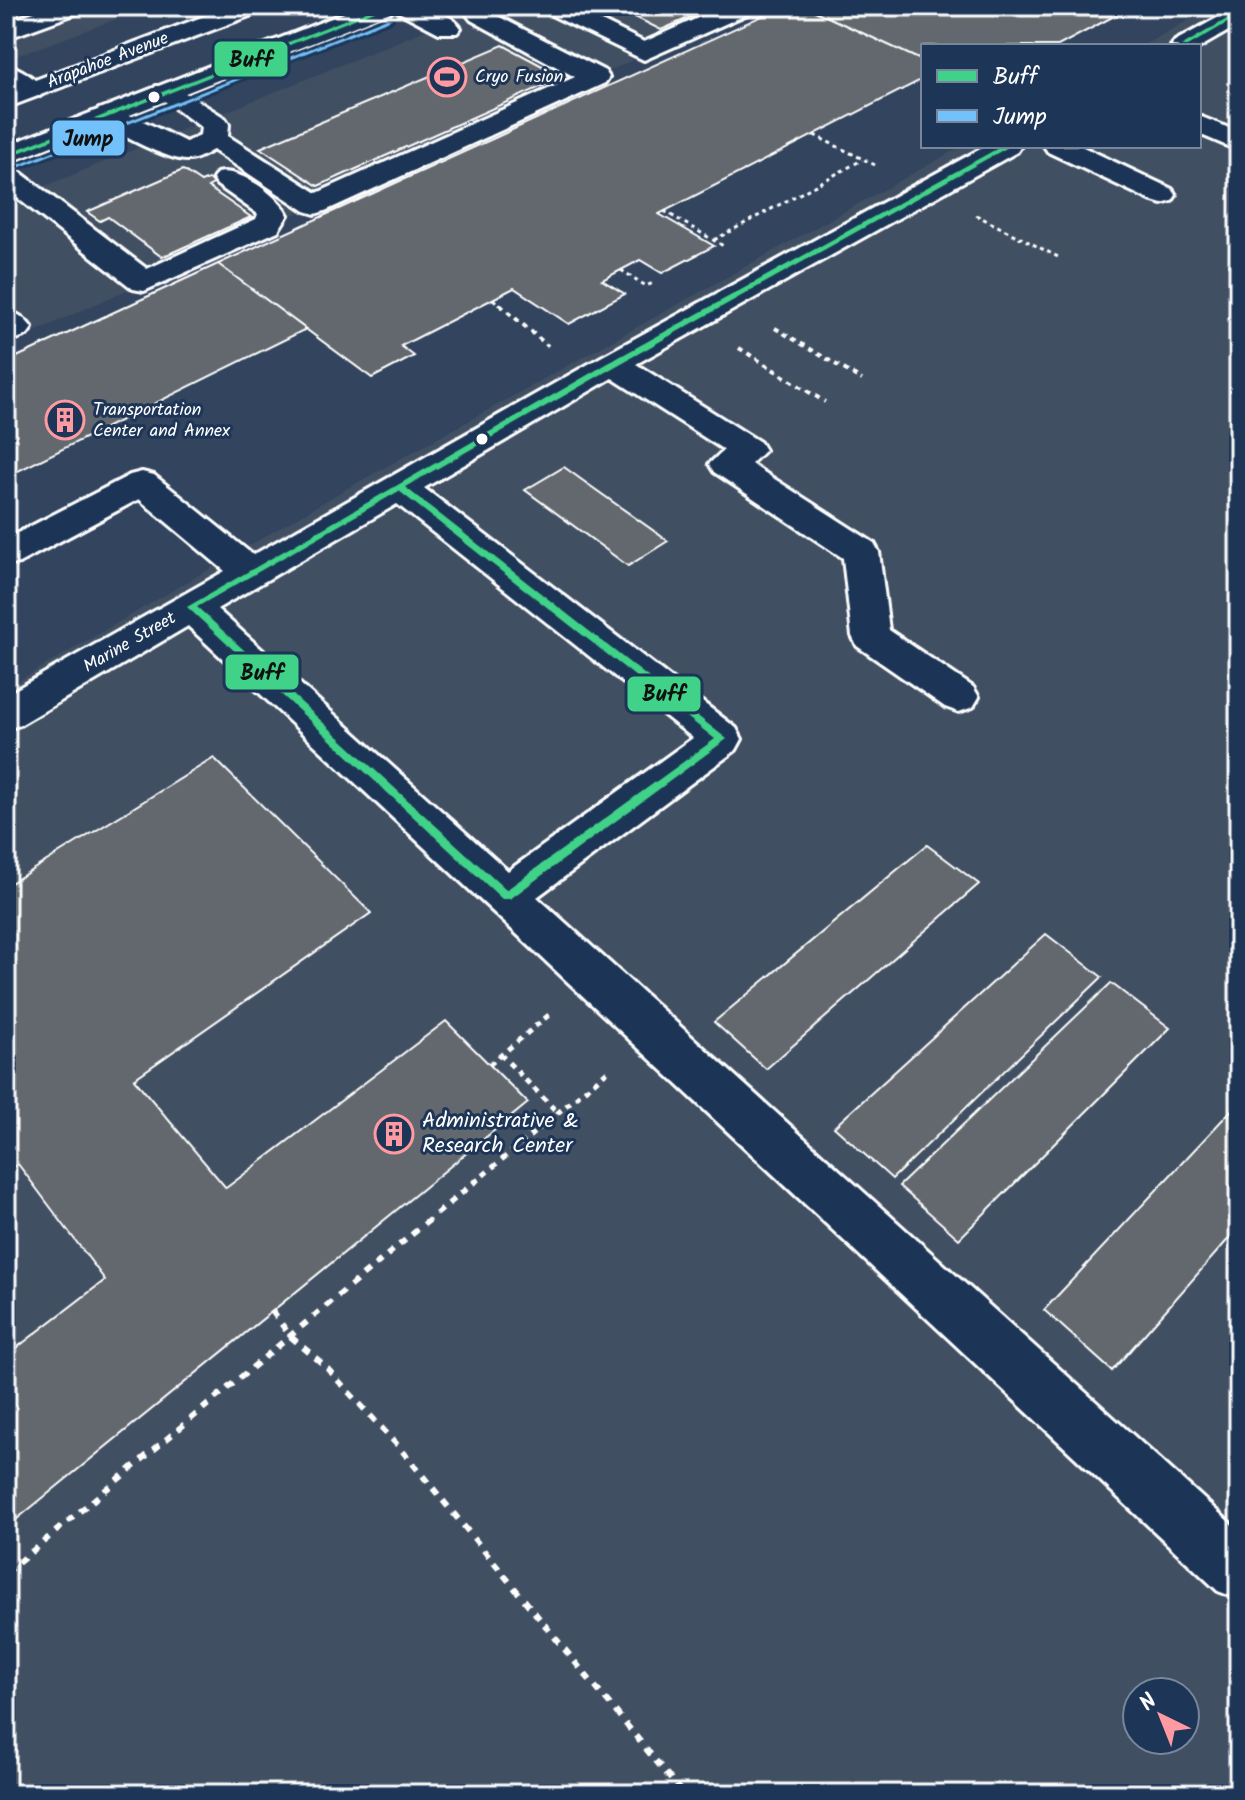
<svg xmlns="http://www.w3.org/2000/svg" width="1245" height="1800" viewBox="0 0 1245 1800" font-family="Kalam,sans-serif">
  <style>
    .built { fill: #404f62; fill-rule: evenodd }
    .building { fill: #62686d; stroke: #fff; stroke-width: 2 }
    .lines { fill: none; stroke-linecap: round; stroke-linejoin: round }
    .minor-casing { stroke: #fff; stroke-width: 6 }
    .major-casing { stroke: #fff; stroke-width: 6 }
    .path-far3 { stroke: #fff; stroke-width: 3; stroke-dasharray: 4 4; stroke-linecap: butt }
    .path-far2 { stroke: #fff; stroke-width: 4; stroke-dasharray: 5 5; stroke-linecap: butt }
    .path-far1 { stroke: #fff; stroke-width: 5; stroke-dasharray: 6 6; stroke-linecap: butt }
    .path { stroke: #fff; stroke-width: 6; stroke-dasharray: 8 8; stroke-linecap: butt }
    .minor { fill: #1d3557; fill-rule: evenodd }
    .major { fill: #1d3557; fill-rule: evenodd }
    .bus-1-casing { stroke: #1d3557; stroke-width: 6 }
    .bus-2-casing { stroke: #1d3557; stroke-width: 6 }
    .bus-1 { fill: #40d288; fill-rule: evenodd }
    .bus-2 { fill: #73c1fa; fill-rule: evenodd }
    .bus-dot { fill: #fff; stroke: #1d3557; stroke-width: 3 }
    .labels { text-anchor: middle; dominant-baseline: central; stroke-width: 6; stroke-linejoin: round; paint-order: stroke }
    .far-street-label { font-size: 18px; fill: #fff; stroke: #1d3557 }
    .far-poi-label { font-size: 18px; fill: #fff; stroke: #1d3557; text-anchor: start }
    .poi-label { font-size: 22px; fill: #fff; stroke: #1d3557; text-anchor: start }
    .line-badge { stroke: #1d3557; stroke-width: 3 }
    .pale-badge-label { font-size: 22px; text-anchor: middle; font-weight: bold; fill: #111 }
  </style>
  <rect width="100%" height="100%" fill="#32445e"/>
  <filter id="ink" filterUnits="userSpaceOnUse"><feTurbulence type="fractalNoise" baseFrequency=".0125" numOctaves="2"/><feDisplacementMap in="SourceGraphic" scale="16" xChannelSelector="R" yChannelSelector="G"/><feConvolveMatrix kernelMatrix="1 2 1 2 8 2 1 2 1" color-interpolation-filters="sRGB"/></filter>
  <g filter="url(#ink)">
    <path class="built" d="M6 6H152L6 60Z
      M484 6H752L6 345V202Z
      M1214 6H1239V1794H6V688L337 494 962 146H1199V46H1142ZM1137 1692H1185V1740H1137Z"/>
    <path class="building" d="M613 6H716L661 30Z
      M784 6H804L923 61V79L659 214 714 246 662 273 640 260 602 280 625 294 569 324 514 288 401 346 414 356 372 378 218 264Z
      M804 6H1133L1058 46H923V61Z
      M503 45 563 77 318 186 260 148Z
      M183 170 201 182 208 179 215 183 208 187 251 217 162 257 108 217 100 221 87 212Z
      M218 264 306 329 6 477V362Z
      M564 467 582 480 668 541 628 566 525 490Z
      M214 758 371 913 134 1079 226 1188 446 1021 528 1103 6 1528V1356L105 1280 18 1164 6 1172V886Z
      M927 845 979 884 766 1069 714 1022Z
      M1046 934 1102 977 892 1179 834 1127Z
      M1111 983 1170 1028 959 1239 899 1186Z
      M1239 1102V1227L1112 1371 1044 1310Z"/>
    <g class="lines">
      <g class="minor-casing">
        <path id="minor" d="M51 6H86L83 11 6 39V22Z
          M394 6C417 6 446 7 461 28L457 33H439L397 11Z
          M540 6H571L644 42 725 6H757L754 11 644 60 543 11Z
          M1239 6V25L1199 48 1171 46 1175 41Z
          M480 7 605 71 609 77 605 83 325 211 315 214 305 211 213 150C205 154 197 160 188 160 170 161 106 130 95 115L99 109C118 105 165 133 186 142L200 135 201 127 152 92 156 86H174L225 118 229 124 228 136 317 193 575 77 471 20 467 15 471 10Z
          M6 64C20 68 36 78 44 90L40 96H22L6 84Z
          M1199 116 1239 132V151L1199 134Z
          M986 146H1021L1017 152 636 364 760 442 765 450 751 464 874 543 879 552 889 630 973 687 979 697 973 707 959 712 945 707 857 646 852 636 843 558 714 472 709 464 724 450 612 378 424 488 736 728 742 739 736 750 537 897 1239 1531V1599L1218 1591 188 626 20 725 6 729V695L225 571 139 499 19 563 6 566V539L130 475 142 472 154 475 253 555 601 357ZM397 504 693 738 508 871 217 609Z
          M1044 146H1081L1172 189 1176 195 1172 201 1162 204 1152 201 1048 152Z
          M6 166 16 169 147 269 256 219 258 214 217 185 213 179 217 173C239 167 278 195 288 215L278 231 144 291 133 289 6 189Z
          M6 311C18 313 25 318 32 328L27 335 6 343Z"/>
      </g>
      <g class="major-casing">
        <path id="major" d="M231 6H266L263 11 6 108V91Z
          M362 6H396L393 11 6 164V146Z"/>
      </g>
      <path class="path-far3" d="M814 135 877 166
        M664 211 725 247
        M976 215 1060 258
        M714 240 862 160
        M621 270 646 286 653 283
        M493 299 502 307"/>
      <path class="path-far2" d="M500 305 548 346
        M775 328 862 380
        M739 348 825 402"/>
      <path class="path-far1" d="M500 1054 558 1113
        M489 1065 550 1014
        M474 1183 610 1069"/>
      <path class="path" d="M272 1311 291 1337 324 1365 400 1448 683 1794
        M6 1573 476 1181"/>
      <use href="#minor" class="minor"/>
      <use href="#major" class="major"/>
      <g class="bus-1-casing">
        <path id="bus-1" d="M379 6H387L6 158V154Z
          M1239 12V16L1188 46H1181Z
          M1002 146H1010L616 366 405 487 727 739 510 899H502L187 607 610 362ZM399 491 715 739 506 890 197 607Z"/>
      </g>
      <g class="bus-2-casing">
        <path id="bus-2" d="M387 18 392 19 13 170 8 169Z"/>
      </g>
      <use href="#bus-1" class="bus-1"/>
      <use href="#bus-2" class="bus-2"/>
    </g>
  </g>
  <defs>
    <g id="stadium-ring" transform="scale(2)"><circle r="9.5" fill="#1d3557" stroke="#ff9aa2" stroke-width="1.5"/><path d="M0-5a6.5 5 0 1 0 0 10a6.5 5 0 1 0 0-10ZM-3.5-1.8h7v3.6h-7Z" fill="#ff9aa2"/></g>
    <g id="building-ring" transform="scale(2)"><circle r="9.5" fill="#1d3557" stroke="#ff9aa2" stroke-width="1.5"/><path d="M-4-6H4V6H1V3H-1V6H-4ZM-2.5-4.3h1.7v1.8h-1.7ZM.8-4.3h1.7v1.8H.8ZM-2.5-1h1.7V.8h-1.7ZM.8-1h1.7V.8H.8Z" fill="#ff9aa2"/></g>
  </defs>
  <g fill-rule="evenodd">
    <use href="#stadium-ring" x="447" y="77"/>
    <use href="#building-ring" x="65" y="420"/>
    <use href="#building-ring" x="394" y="1134"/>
  </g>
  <g class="bus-dot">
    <circle cx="154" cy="97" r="7"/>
    <circle cx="482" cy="439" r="7"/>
  </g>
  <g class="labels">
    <g class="far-street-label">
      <text transform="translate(108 61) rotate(-21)">Arapahoe Avenue</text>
      <text transform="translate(130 643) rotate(-30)">Marine Street</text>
    </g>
    <g class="far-poi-label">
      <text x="475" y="77">Cryo Fusion</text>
      <text x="93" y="410">Transportation<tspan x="93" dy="21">Center and Annex</tspan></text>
    </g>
    <g class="poi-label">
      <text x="422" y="1121">Administrative &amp;<tspan x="422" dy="25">Research Center</tspan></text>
    </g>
  </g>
  <g class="line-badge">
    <rect x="213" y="40" width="76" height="38" rx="8" fill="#40d288"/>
    <rect x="51" y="119" width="75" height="38" rx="8" fill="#73c1fa"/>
    <rect x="224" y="653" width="76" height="38" rx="8" fill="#40d288"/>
    <rect x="626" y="675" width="76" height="38" rx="8" fill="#40d288"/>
  </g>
  <g class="pale-badge-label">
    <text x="251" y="67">Buff</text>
    <text x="88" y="146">Jump</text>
    <text x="262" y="680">Buff</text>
    <text x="664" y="701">Buff</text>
  </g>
  <rect width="1245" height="1800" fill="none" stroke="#1d3557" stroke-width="32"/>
  <rect x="16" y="16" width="1213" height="1768" fill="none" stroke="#fff" stroke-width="3" filter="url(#ink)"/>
  <rect x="921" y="44" width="280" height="104" fill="#1d3557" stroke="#77869a" stroke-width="2"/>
  <rect x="937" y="70" width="40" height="12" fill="#40d288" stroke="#77869a" stroke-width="2"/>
  <text x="993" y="84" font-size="24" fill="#ffffff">Buff</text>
  <rect x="937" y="110" width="40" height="12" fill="#73c1fa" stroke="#77869a" stroke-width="2"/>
  <text x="993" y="124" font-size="24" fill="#ffffff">Jump</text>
  <g transform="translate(1161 1716) rotate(317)"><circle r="38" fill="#1d3557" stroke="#77869a" stroke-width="2"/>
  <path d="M0-6L14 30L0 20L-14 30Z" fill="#ff9aa2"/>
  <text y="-12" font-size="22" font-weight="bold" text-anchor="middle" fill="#ffffff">N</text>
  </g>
</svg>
